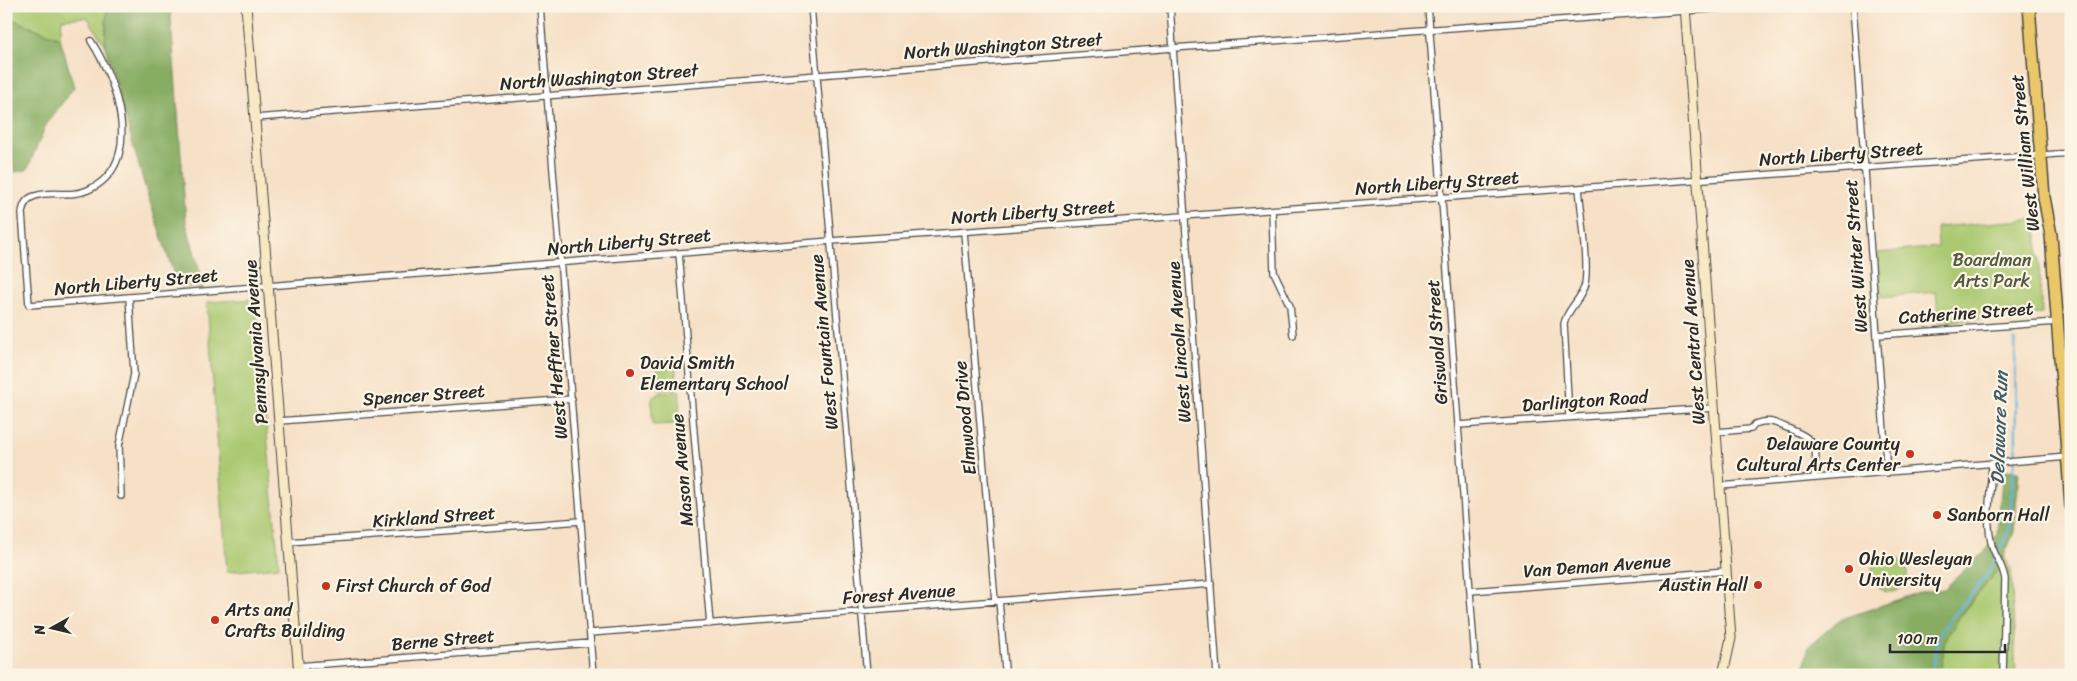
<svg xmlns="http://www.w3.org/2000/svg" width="2077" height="681" viewBox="0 0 2077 681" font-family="Sriracha,sans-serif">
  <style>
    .green { fill: #aac971; stroke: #6a7a4e }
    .forest { fill: #87ad63; stroke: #596c47 }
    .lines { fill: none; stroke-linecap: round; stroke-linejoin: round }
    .stream { stroke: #66b5e0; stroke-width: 2.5 }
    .street-casing { stroke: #494642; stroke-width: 8 }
    .secondary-casing { stroke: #494642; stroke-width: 11 }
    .highway-casing { stroke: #494642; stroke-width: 14 }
    .street { stroke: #fff; stroke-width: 5.5 }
    .secondary { stroke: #f7e9c3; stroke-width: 9 }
    .highway { stroke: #eac769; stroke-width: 11 }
    .poi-dot { fill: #c8321e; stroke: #fcf5e5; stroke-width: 2 }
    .labels { text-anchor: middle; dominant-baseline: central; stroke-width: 4.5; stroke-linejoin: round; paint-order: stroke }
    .street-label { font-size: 18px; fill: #2b2b2b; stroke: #fcf5e5 }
    .park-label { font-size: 18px; fill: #515a40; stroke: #fcf5e5 }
    .poi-label { font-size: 18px; fill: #2b2b2b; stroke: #fcf5e5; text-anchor: start }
    .water-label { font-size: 19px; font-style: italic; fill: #405b6a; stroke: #fcf5e5 }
  </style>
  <rect width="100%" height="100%" fill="#fcf5e5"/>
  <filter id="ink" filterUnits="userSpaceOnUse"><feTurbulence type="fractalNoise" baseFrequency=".02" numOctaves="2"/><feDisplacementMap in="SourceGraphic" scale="10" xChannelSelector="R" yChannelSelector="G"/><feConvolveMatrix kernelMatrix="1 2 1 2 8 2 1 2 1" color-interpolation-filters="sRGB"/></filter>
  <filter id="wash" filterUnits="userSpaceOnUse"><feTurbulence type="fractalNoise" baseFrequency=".0096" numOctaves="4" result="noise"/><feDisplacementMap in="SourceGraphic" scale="20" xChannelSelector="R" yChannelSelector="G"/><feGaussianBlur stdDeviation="1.12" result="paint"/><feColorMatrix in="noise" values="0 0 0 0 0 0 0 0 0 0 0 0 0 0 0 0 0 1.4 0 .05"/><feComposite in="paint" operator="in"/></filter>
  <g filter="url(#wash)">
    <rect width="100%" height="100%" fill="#f6e0c6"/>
    <path class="green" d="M6 6H107L105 45 87 17 62 19 60 38 6 17Z
      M2036 219 2042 314 1939 322 1936 292 1882 297 1878 253 1938 247 1937 227Z
      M255 299 279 567 227 572 207 302Z
      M675 359 677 388 659 389 657 360Z
      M680 391 679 424 653 425 651 403 653 397 662 392Z
      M1872 574a18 18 0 1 1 36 0a18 18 0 1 1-36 0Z
      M2004 556 2011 570 2016 675H1940C1942 664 1941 649 1945 640 1960 608 1990 588 2004 556Z"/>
    <path class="forest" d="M107 6H170L186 222 204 287H178L145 187 105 46Z
      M6 17 60 38 74 87 46 125 27 170 14 172 6 80Z
      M2003 470 2019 471 2014 532 1998 570 1963 611 1945 641 1940 675H1802L1809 646 1839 620 1920 592 1944 589 1988 548 1997 534Z"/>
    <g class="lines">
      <path class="stream" d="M1931 675 1940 632 1986 576 2008 534 2016 444 2015 339"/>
    </g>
  </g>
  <g filter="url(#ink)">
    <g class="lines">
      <g class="street-casing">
        <path id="street" d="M540 6 593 675
          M811 6 867 675
          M1170 6 1217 675
          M1428 6 1476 675
          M1853 6 1887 473
          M91 41C117 81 146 164 88 190 70 198 52 190 35 196 27 198 23 205 22 213L29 305 831 241 2071 153
          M255 118 1173 48 1753 6
          M1272 210 1274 272 1290 306 1293 335
          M964 232 995 601
          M679 253 710 624
          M1877 335 2057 322
          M1569 417 1564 324C1567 308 1582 300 1585 284 1589 261 1581 213 1579 188
          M279 421 572 399
          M1458 425 1714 408
          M1716 432 1751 429 1755 424C1767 419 1774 422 1785 427 1817 440 1818 443 1814 478
          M1992 464C1991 490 1985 521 1992 546 1996 558 2003 566 2005 579L2003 675
          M1720 486 2067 457
          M121 496 119 446 134 374 129 297
          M288 542 581 521
          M1470 591 1726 571
          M999 601 1005 669
          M590 633 1211 584
          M298 666 591 643"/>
      </g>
      <g class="secondary-casing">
        <path id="secondary" d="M246 6 299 675
          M1685 6 1731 638 1723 675"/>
      </g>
      <g class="highway-casing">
        <path id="highway" d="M2029 6 2044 197 2051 235 2071 506"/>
      </g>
      <use href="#street" class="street"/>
      <use href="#secondary" class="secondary"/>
      <use href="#highway" class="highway"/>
    </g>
  </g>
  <g class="poi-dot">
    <circle cx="630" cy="373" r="5"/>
    <circle cx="1910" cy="454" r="5"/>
    <circle cx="1937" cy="515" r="5"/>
    <circle cx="1849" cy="569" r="5"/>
    <circle cx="1758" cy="585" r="5"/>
    <circle cx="326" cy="586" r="5"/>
    <circle cx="215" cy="620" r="5"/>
  </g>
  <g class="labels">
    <g class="street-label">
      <text transform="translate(1003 46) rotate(-4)">North Washington Street</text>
      <text transform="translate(599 77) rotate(-4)">North Washington Street</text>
      <text transform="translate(2025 153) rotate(-96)">West William Street</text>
      <text transform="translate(1841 154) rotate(-4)">North Liberty Street</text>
      <text transform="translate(1437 183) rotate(-4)">North Liberty Street</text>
      <text transform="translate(1033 212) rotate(-4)">North Liberty Street</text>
      <text transform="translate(629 242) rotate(-5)">North Liberty Street</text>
      <text transform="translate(1856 256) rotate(-94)">West Winter Street</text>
      <text transform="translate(136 282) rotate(-5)">North Liberty Street</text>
      <text transform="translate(1966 313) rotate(-4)">Catherine Street</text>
      <text transform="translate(256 342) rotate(-94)">Pennsylvania Avenue</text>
      <text transform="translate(824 342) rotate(-95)">West Fountain Avenue</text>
      <text transform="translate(1179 342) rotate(-94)">West Lincoln Avenue</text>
      <text transform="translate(1437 342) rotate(-94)">Griswold Street</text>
      <text transform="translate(1693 342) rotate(-94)">West Central Avenue</text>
      <text transform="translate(554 357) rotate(-95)">West Heffner Street</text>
      <text transform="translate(424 395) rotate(-4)">Spencer Street</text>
      <text transform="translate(1585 401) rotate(-4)">Darlington Road</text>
      <text transform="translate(965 418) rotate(-95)">Elmwood Drive</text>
      <text transform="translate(682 470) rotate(-95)">Mason Avenue</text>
      <text transform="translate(434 517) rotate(-4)">Kirkland Street</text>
      <text transform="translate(1597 566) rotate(-4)">Van Deman Avenue</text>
      <text transform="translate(899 594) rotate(-4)">Forest Avenue</text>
      <text transform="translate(443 640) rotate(-5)">Berne Street</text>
    </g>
    <g class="park-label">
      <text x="1992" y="260">Boardman<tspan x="1992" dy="21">Arts Park</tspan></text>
    </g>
    <g class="poi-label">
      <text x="640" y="363">David Smith<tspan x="640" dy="21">Elementary School</tspan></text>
      <text x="1900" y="444" text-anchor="end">Delaware County<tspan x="1900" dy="21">Cultural Arts Center</tspan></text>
      <text x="1947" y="515">Sanborn Hall</text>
      <text x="1859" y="559">Ohio Wesleyan<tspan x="1859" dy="21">University</tspan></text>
      <text x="1748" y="585" text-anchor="end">Austin Hall</text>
      <text x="336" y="586">First Church of God</text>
      <text x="225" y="610">Arts and<tspan x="225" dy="21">Crafts Building</tspan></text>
    </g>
    <g class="water-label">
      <text transform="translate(1999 428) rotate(-88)">Delaware Run</text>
    </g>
  </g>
  <rect width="2077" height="681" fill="none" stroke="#fcf5e5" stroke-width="25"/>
  <g transform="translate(52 628) rotate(262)" stroke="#fcf5e5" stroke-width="4" paint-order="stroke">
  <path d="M0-4L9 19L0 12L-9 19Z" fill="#2b2b2b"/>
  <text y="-8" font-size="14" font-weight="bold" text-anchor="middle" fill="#2b2b2b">N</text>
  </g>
  <path d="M1890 644v8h115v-8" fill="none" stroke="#2b2b2b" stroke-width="2.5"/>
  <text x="1897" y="644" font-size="15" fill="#2b2b2b" stroke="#fcf5e5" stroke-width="4" paint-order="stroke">100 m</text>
</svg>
